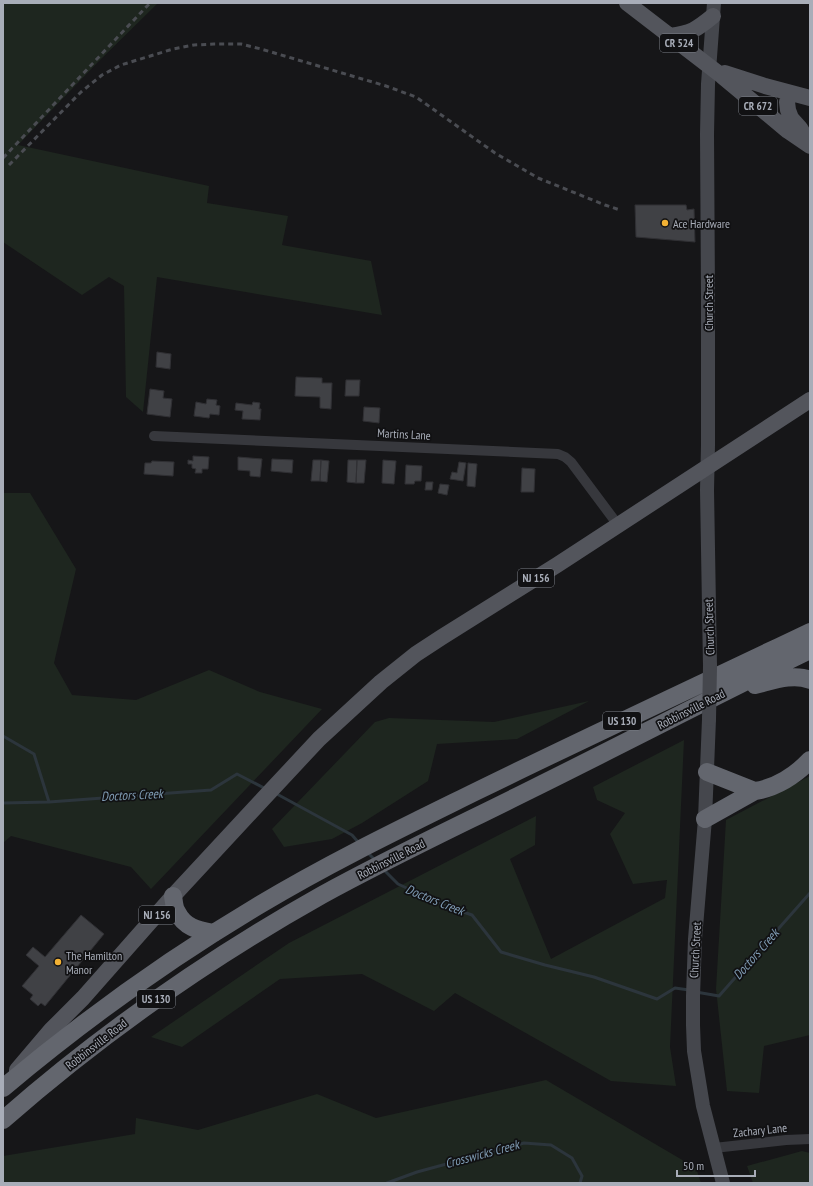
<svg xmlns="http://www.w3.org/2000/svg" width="813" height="1186" viewBox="0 0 813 1186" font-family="'PT Sans Narrow',sans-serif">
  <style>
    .green { fill: #1e261f }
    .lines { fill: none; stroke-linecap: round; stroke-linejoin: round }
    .stream { stroke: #2c353c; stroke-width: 3 }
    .building { fill: #404145; stroke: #303034 }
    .street { stroke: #37383d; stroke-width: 10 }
    .secondary { stroke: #45474d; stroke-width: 14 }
    .primary { stroke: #53555c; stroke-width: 16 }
    .highway { stroke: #63666e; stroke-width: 18 }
    .rail { stroke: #4a4c52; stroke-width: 3; stroke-dasharray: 5 4; stroke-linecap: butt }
    .secondary-bridge { stroke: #45474d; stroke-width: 14 }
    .poi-dot { fill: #f2b134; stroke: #111113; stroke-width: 1.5 }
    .labels { text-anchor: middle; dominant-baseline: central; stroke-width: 3.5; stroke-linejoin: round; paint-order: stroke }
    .shield { fill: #111113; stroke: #7b7e86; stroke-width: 1 }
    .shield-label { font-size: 11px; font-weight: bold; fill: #a8adb8 }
    .poi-label { font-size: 12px; fill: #a8adb8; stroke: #111113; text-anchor: start }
    .street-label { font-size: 12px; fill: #a8adb8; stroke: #111113 }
    .water-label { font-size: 13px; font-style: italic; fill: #7f9bb3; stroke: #111113 }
  </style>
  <rect width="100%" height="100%" fill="#161618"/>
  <path class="green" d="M3 3H158L98 62 18 145 209 186 207 203 288 216 282 245 371 261 382 315 157 277 143 412 126 397 124 286 109 277 82 295 3 242Z
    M3 493H30L76 569 54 663 72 695 136 700 209 670 260 692 322 709 151 889 131 867 11 836 3 843Z
    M589 701 517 739 437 744 428 781 362 823 332 839 284 847 272 829 375 722 389 718 494 722Z
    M684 740 670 1047 676 1086 611 1081 455 993 434 1011 362 974 280 979 182 1047 151 1037 289 943 536 816 535 845 510 859 551 959 665 898 667 880 633 884 610 834 625 813 597 800 593 787Z
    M810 776V1035L764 1046 759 1093 727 1091 716 989 726 820Z
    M546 1080 696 1168 701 1183H3V1156L135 1134 136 1118 198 1130 317 1094 376 1118Z
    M802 1151 810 1153V1183H753L747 1166Z"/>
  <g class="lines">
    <path class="stream" d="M3 736 34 754 49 802
      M275 793 352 835 359 843
      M3 803 49 802 211 790 237 774 266 789
      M367 852 376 861
      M383 869 398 884 443 905 472 915 501 952 545 965 594 977 657 999 675 988 689 990
      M696 992 719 996 810 893
      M387 1183 417 1172 524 1143 551 1145 572 1158 582 1176 580 1183"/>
  </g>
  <path class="building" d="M635 205H686L687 210 694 209 695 242 636 237Z
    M157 352 171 354 170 369 156 367Z
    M296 377 322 378V383H332L331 409 320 408V397L295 396Z
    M346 380H360L359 396H345Z
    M150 389 164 391 163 398 172 399 170 417 147 414Z
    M207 399 217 400 216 405 220 406 219 415 210 414 209 418 194 416 196 402 206 404Z
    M253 402 260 403 259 409H261L260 420 242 419 243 411 235 410 236 403 252 405Z
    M364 407 380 408 379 423 363 421Z
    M193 456 209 457 208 469H202V473H195L196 469 192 468V464H188V460L193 461Z
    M238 457 262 459 260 477 250 476V471L238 470Z
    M272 459 293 460 292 473 271 471Z
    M313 460H321L320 481H311Z
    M321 460 329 461 327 482 320 481Z
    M348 460H357L356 483 347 482Z
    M357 460H366L364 483H356Z
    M383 460 396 461 394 484 382 483Z
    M152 461 174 462 173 476 144 474 145 463H151Z
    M459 462 466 463 463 481 450 479 452 472 457 473Z
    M468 463 477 464 475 487 467 486Z
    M406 465 422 466 421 481H415L414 484H405Z
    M522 468 535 469 534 492H521Z
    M426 482H433L432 490H425Z
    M440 484 449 485 447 495 438 493Z
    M81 915 104 934 45 1006 41 1003 38 1006 30 999 33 995 22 986 39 966 26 955 33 947 45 957Z"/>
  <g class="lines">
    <path class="street" d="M154 436 558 454 565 457 571 462 618 525
      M714 1148 786 1140 810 1139"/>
    <path class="secondary" d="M710 666 707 490 708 445V296L707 134 708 84 714 3
      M709 719 705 819 695 939 693 996V1025L694 1051 703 1106 723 1183"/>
    <path class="primary" d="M627 3 722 76 788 131 810 146
      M670 36C691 33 696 30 713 16
      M725 73 765 86 810 98
      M790 93 787 102 788 110 791 118 800 128 807 140
      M17 1070 51 1030 83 998 173 896 263 799 319 739 381 682 416 654 442 637 557 565 810 400"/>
    <path class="highway" d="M755 685C772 681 793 673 810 680
      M707 772 755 791
      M705 819 755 791C776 788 796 775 810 760
      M173 896C174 901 174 908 177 912 185 928 198 930 214 933
      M3 1088C84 1020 170 958 261 904 331 862 404 827 477 791 587 737 699 685 810 632
      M3 1120C101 1034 208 959 322 895 391 857 462 824 532 789 625 743 717 695 810 650"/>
    <path class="rail" d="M3 158 150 3
      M9 165 81 92 102 75 121 65 173 49 194 45 214 44H241L261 49 386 86 416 97 495 153 538 178 605 205 620 210"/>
    <path class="secondary-bridge" d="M709 719 710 666"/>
  </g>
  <g class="poi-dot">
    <circle cx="665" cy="223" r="4"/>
    <circle cx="58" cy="962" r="4"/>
  </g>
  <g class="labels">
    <g class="shield">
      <rect x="660" y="34" width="38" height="18" rx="3"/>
      <rect x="739" y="97" width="38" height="18" rx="3"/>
      <rect x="518" y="569" width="36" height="18" rx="3"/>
      <rect x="603" y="712" width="38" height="18" rx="3"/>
      <rect x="139" y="906" width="36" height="18" rx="3"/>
      <rect x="137" y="990" width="38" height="18" rx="3"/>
    </g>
    <g class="shield-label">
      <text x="679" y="43">CR 524</text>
      <text x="758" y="106">CR 672</text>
      <text x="536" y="578">NJ 156</text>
      <text x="622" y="721">US 130</text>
      <text x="157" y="915">NJ 156</text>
      <text x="156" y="999">US 130</text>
    </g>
    <g class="poi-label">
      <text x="673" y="223">Ace Hardware</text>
      <text x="66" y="955">The Hamilton<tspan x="66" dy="14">Manor</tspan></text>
    </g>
    <g class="street-label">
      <text transform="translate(708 303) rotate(-90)">Church Street</text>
      <text transform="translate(404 434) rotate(3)">Martins Lane</text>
      <text transform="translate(709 627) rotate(-92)">Church Street</text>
      <text transform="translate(691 709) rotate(-27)">Robbinsville Road</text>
      <text transform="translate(391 859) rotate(-27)">Robbinsville Road</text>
      <text transform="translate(695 950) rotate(-87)">Church Street</text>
      <text transform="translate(96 1044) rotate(-38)">Robbinsville Road</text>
      <text transform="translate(760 1130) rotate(-6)">Zachary Lane</text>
    </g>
    <g class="water-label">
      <text transform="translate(132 795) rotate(-3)">Doctors Creek</text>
      <text transform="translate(435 900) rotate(22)">Doctors Creek</text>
      <text transform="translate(756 954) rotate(-49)">Doctors Creek</text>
      <text transform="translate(482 1154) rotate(-15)">Crosswicks Creek</text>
    </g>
  </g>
  <rect width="813" height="1186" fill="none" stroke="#a8adb8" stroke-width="8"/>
  <path d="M677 1170v6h78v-6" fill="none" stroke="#a8adb8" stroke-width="2"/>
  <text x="683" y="1170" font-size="12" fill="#a8adb8" stroke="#111113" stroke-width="3" paint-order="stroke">50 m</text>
</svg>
